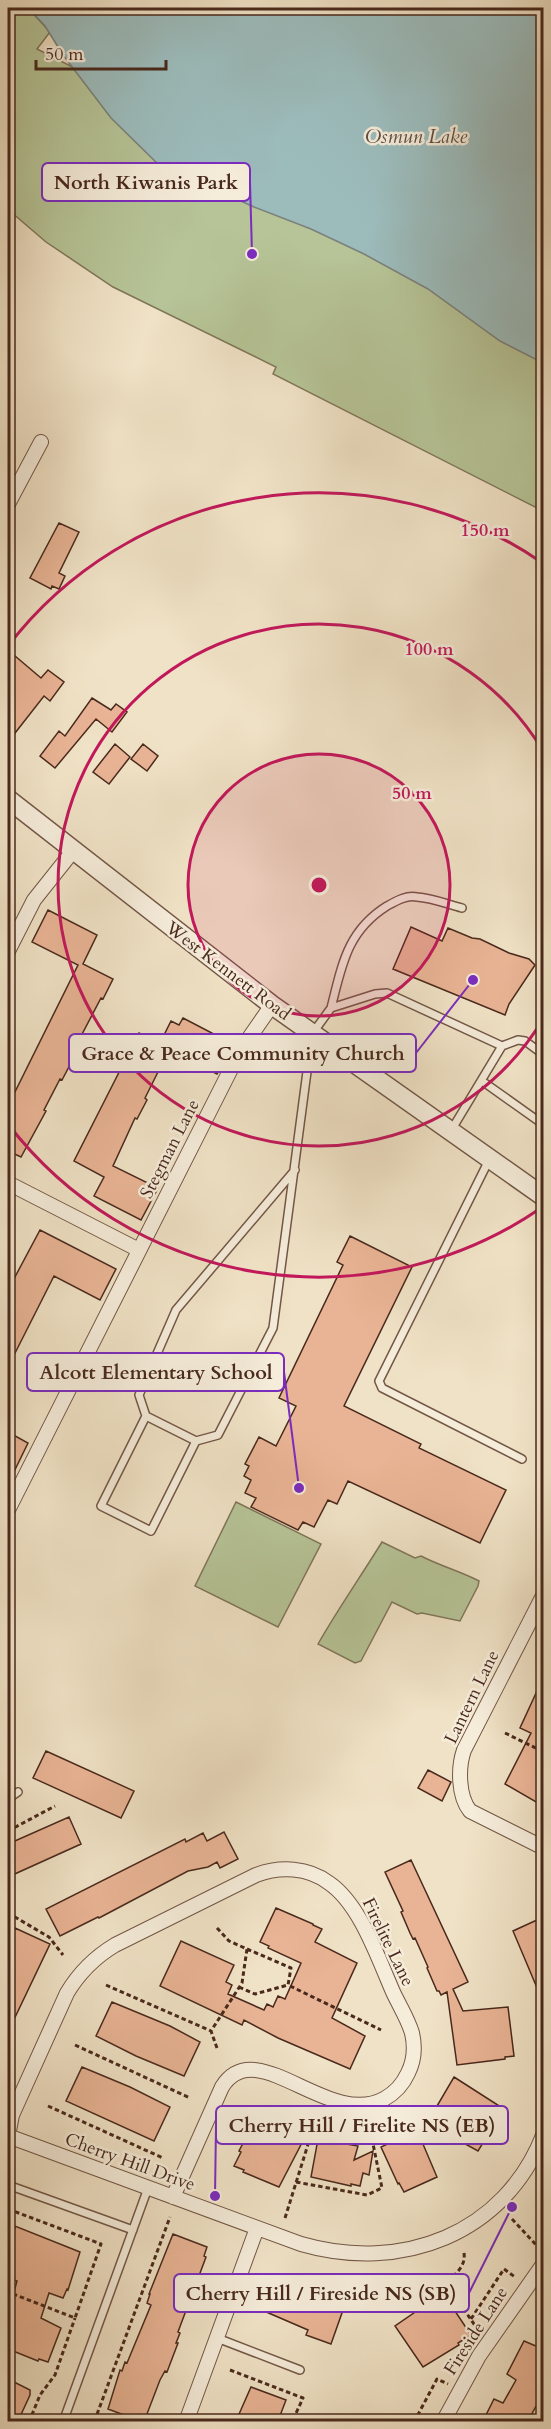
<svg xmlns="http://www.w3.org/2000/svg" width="551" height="2429" viewBox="0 0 551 2429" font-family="Cardo,serif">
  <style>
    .green { fill: #b6c497; stroke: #80765a; stroke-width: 1.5 }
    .water { fill: #9cbcbc; stroke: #7b817c; stroke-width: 1.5 }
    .building { fill: #e9b495; stroke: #49291c; stroke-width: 1.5 }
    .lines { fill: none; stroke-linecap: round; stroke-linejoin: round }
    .service-casing { stroke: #735746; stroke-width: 10 }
    .minor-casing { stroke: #735746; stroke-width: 16 }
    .tertiary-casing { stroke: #735746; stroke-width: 21 }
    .path { stroke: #49291c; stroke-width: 3; stroke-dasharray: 4.5 3; stroke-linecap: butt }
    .service { stroke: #f5ecda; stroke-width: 7 }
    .minor { stroke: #f5ecda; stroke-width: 14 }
    .tertiary { stroke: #f5ecda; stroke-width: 18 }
    .ring { fill: none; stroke: #c2185b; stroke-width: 3 }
    .labels { text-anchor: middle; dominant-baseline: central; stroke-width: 5; stroke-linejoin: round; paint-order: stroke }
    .street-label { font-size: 18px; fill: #49291c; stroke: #f5ecda }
    .water-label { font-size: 20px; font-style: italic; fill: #5e4e44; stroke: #f5ecda }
    .centre { fill: #c2185b; stroke: #f5ecda; stroke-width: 3 }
    .ring-label { font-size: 18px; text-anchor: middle; font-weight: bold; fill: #c2185b; stroke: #f5ecda; stroke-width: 5; stroke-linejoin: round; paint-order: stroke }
    .leader { fill: none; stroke: #7b2cbf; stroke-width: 2 }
    .callout-dot { fill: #7b2cbf; stroke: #f5ecda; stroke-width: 2 }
    .callout { fill: #f5ecda; stroke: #7b2cbf; stroke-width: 2 }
    .callout-label { font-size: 20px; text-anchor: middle; font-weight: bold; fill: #49291c }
  </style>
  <rect width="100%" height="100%" fill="#f0e2c6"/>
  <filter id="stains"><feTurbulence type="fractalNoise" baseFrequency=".00333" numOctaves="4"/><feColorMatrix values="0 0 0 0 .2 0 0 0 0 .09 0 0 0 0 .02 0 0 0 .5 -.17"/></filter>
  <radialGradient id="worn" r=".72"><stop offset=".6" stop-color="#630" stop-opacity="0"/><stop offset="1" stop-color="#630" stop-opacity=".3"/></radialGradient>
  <path class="green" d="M8 8H28L50 32 37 49 530 300 543 286V511L273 374 276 367 113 287 46 242 11 212 8 215Z
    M236 1502 321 1544 278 1627 195 1586Z
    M382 1542 415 1558 421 1556C440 1566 460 1571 479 1581L478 1586 460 1621 422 1613 417 1614 392 1602 361 1661 355 1663 318 1644C338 1609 361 1576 382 1542Z"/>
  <path class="water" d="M28 8H543V363L500 341 428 289 364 254 311 229 254 207 157 163 111 118 63 55 45 26Z"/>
  <path class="building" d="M59 523 79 532 59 573 65 576 59 589 52 586 51 589 30 578Z
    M8 650 41 678 48 670 64 682 50 701 44 696 8 742Z
    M92 698 111 710 116 704 127 712 112 732 96 719 55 768 40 756 59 731 65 736Z
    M115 744 130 757 109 784 93 772Z
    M143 744 158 756 147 771 131 759Z
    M48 910 97 935 83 964 113 979 103 999 101 998 69 1059 72 1061 62 1080 60 1079 44 1110 46 1111 21 1157 8 1151V1133L14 1120 8 1116V1106L78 965 32 942Z
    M411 927 442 941 448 928 472 938 480 939 509 953 529 959 535 965 509 1004 505 1015 393 969Z
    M183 1018 233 1044 217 1074 172 1051 162 1069 160 1068 145 1098 147 1100 137 1119 135 1118 113 1166 158 1188 141 1220 94 1196 104 1177 74 1161 139 1033 160 1043 171 1021 179 1025Z
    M40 1230 116 1269 100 1300 54 1276 8 1367V1290Z
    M350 1236 412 1267 344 1406 421 1444 419 1448 506 1490 480 1543 348 1481 337 1504 328 1500 314 1527 303 1522 298 1530 251 1507 256 1498 245 1493 251 1480 244 1476 249 1466 245 1464 259 1437 276 1446 296 1406 279 1398 343 1265 337 1262Z
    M8 1432 28 1443 8 1484Z
    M543 1678V1806L505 1784 531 1733 520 1728Z
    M46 1751 134 1791 121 1818 33 1778Z
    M428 1770 451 1782 442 1801 418 1788Z
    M69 1817 81 1844 8 1877V1844Z
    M224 1832 238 1859 220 1868 217 1862 208 1867 188 1871 99 1918 98 1917 60 1936 46 1909 185 1839 186 1842 203 1833 207 1841Z
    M411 1860 468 1982 453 1989 463 2011 508 2007 514 2056 505 2057V2059L457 2065 447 1992 441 1995 439 1991H437L427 1968 428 1967 415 1938 413 1939 410 1933 401 1912 403 1911 385 1872Z
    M276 1908 313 1924V1925L322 1929 315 1942 357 1963 332 2018 365 2036 350 2069 278 2038 244 2020 242 2025 160 1986 181 1941 234 1965 226 1982 232 1985 228 1994 264 2010 267 2004 273 2007 278 1996 285 1999 301 1963 268 1948 269 1946 260 1942Z
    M539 1919 543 1929V2002L513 1931Z
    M15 1928 50 1944 8 2032V1942Z
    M112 2002 170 2026 200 2042 184 2076 136 2056 96 2036Z
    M82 2067 130 2087 170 2107 154 2141 66 2101Z
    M454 2077 504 2109 478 2151 427 2123Z
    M259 2113 277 2118 306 2135 279 2187 243 2172 244 2170 234 2166 241 2152 239 2151Z
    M417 2130 437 2177 404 2192 399 2183 398 2184 381 2147Z
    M318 2139 358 2146 354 2160 373 2151 369 2175 363 2173 360 2186 351 2184V2186L311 2177Z
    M8 2225 15 2228V2226L80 2252 68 2290 67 2289 63 2298 49 2293 41 2318 61 2328 48 2362 39 2359 38 2361 8 2349V2306L10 2307 17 2281 8 2278Z
    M173 2234 207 2247 204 2256 206 2257 178 2332 180 2333 176 2343H178L167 2372 165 2371 160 2380 147 2414 142 2421H140L108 2409 120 2370 122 2371 125 2362 127 2363 151 2305 147 2303 150 2294H149Z
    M277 2276 316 2289 315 2291 323 2294 321 2299 343 2310 331 2344 306 2335 308 2330 264 2311Z
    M443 2293 471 2335 458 2343 459 2345 423 2367 395 2326Z
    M524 2341 543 2349V2393L528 2421H483L494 2399 503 2403 516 2380 507 2374Z
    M8 2379 30 2390V2395L18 2421H8Z
    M251 2387 286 2400 278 2421H236Z"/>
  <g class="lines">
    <g class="service-casing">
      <path id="service" d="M331 1008C342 965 347 931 387 906 396 901 406 895 417 897 432 898 447 904 462 908
        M482 1081 544 1125
        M452 1129 502 1046
        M489 1160 379 1381 382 1388 522 1459
        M295 1170 176 1310 139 1395 146 1416 196 1441 218 1435 273 1328 312 1034 331 1008 375 994 387 993 502 1046 518 1040 525 1041 544 1055
        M146 1416 101 1506 151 1531 196 1441
        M8 1799 18 1792
        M544 1883V1884
        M8 2185 133 2230
        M217 2338 300 2370
        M63 2422 148 2188"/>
    </g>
    <g class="minor-casing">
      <path id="minor" d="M8 504 41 442
        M8 951 34 900 73 851
        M8 1183 139 1250
        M8 1510 240 1051 272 1005
        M544 1594 464 1750C458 1767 458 1796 470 1811L544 1848
        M8 2136 12 2115 67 1993C79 1973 95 1957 115 1945L256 1875C280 1866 308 1867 329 1883 360 1904 378 1958 393 1992 399 2005 408 2019 412 2033 415 2046 414 2061 408 2073 403 2084 395 2093 384 2099 328 2129 256 2032 222 2087L173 2197
        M8 2136 301 2244C401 2273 505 2235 544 2133
        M186 2422 257 2228
        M443 2422 479 2356 544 2263"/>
    </g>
    <g class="tertiary-casing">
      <path id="tertiary" d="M8 799 272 1005 544 1197"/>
    </g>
    <path class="path" d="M505 1733 544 1752
      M8 1831 55 1806
      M8 1913 49 1937 63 1955
      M217 1928 229 1941 247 1949 242 1983 211 2031 218 2051
      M247 1949 291 1968 288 1985 381 2030
      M106 1985 211 2031
      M239 1987 255 1994 288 1985
      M75 2045 190 2098
      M48 2106 163 2158
      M296 2182 367 2195 382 2188 371 2134
      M8 2209 101 2244 75 2318 8 2292
      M285 2218 315 2122
      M512 2219 540 2249
      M464 2253C466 2267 455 2274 446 2283L478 2330
      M471 2319 504 2269 515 2277
      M230 2370 303 2398 292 2422
      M29 2422 40 2395 55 2375 75 2318
      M107 2422 96 2417 170 2217
      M414 2422 437 2379 448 2384"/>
    <use href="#service" class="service"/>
    <use href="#minor" class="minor"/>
    <use href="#tertiary" class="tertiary"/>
  </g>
  <circle cx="319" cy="885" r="131" fill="#c2185b" fill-opacity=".12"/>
  <g class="ring">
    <circle cx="319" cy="885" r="131"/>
    <path d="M543 1019A261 261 0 1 1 543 751"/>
    <path d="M541 1208A392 392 0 0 1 8 1124M8 646A392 392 0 0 1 541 562"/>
  </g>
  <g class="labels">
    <g class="street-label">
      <text transform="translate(228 971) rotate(37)">West Kennett Road</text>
      <text transform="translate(170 1149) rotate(-63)">Stegman Lane</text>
      <text transform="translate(472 1697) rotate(-64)">Lantern Lane</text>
      <text transform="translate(388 1942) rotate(64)">Firelite Lane</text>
      <text transform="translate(130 2162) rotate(20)">Cherry Hill Drive</text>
      <text transform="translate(476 2331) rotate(-57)">Fireside Lane</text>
    </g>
    <g class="water-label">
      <text x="416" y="136">Osmun Lake</text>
    </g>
  </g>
  <circle cx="319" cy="885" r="9" class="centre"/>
  <g class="ring-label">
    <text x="485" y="536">150 m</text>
    <text x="429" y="655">100 m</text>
    <text x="412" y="799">50 m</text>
  </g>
  <path class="leader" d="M252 254L250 182M473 980L416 1053M299 1488L284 1372M215 2196L216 2125M512 2207L469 2293"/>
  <g class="callout-dot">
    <circle cx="252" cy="254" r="6"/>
    <circle cx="473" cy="980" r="6"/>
    <circle cx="299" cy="1488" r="6"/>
    <circle cx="215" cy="2196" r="6"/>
    <circle cx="512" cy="2207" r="6"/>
  </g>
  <g class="callout">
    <rect x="42" y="163" width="208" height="38" rx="6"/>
    <rect x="69" y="1034" width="347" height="38" rx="6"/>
    <rect x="27" y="1353" width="257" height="38" rx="6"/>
    <rect x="216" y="2106" width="292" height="38" rx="6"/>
    <rect x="174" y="2274" width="295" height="38" rx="6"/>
  </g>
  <g class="callout-label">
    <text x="146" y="189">North Kiwanis Park</text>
    <text x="243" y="1060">Grace &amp; Peace Community Church</text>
    <text x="156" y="1379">Alcott Elementary School</text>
    <text x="362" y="2132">Cherry Hill / Firelite NS (EB)</text>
    <text x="321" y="2300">Cherry Hill / Fireside NS (SB)</text>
  </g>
  <rect width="551" height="2429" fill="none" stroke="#f0e2c6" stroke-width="30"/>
  <rect x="9" y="9" width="533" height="2411" fill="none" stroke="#49291c" stroke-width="3"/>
  <rect x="15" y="15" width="521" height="2399" fill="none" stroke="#49291c" stroke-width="1.5"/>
  <path d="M36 60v9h130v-9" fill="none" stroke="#49291c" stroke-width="3"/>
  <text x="45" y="60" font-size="18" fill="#49291c" stroke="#f5ecda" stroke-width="4.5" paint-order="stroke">50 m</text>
  <rect width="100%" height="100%" filter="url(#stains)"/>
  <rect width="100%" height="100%" fill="url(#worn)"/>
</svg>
